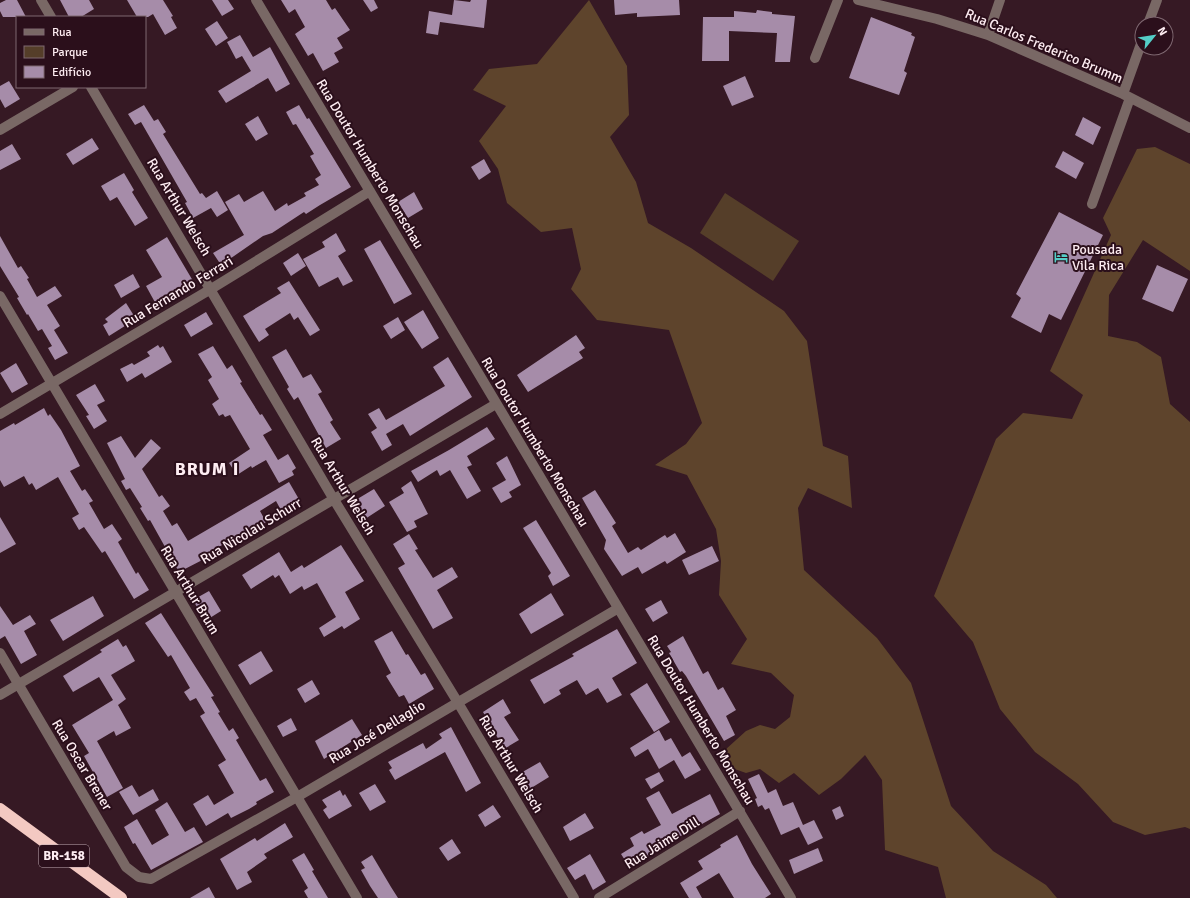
<svg xmlns="http://www.w3.org/2000/svg" width="1190" height="898" viewBox="0 0 1190 898" font-family="Signika,sans-serif">
  <style>
    .green { fill: #553e29 }
    .forest { fill: #5e442c }
    .building { fill: #a68ca9 }
    .lines { fill: none; stroke-linecap: round; stroke-linejoin: round }
    .minor { stroke: #796865; stroke-width: 10 }
    .highway { stroke: #f3c9c2; stroke-width: 12 }
    .labels { text-anchor: middle; dominant-baseline: central; stroke-width: 4; stroke-linejoin: round; paint-order: stroke }
    .shield { fill: #2b0f1b; stroke: #bfaab2; stroke-width: 1 }
    .shield-label { font-size: 13px; font-weight: bold; fill: #feedf2 }
    .street-label { font-size: 14px; fill: #feedf2; stroke: #2b0f1b }
    .poi-label { font-size: 14px; fill: #feedf2; stroke: #2b0f1b; text-anchor: start }
    .district-label { font-size: 18px; font-weight: bold; letter-spacing: 1px; fill: #feedf2; stroke: #2b0f1b }
  </style>
  <rect width="100%" height="100%" fill="#361924"/>
  <path class="green" d="M725 193 799 241 773 281 700 233Z"/>
  <path class="forest" d="M589 0 627 66 629 115 610 137 636 182 648 223 691 248 784 311 807 341 823 446 848 456 852 508 808 488 798 508 804 570 877 638 911 683 951 806 993 851 1046 885 1057 898H946L938 867 885 850 882 780 865 755 841 779 819 795 794 773 779 783 760 769 746 773 726 766 725 750 746 731 760 725 775 729 790 717 794 695 771 673 731 664 747 639 719 595 721 561 716 529 687 475 655 465 686 444 702 423 669 330 597 320 571 289 581 269 572 228 541 232 507 203 498 169 479 141 506 106 473 90 489 69 537 64Z
    M1155 147 1190 164V271L1143 240 1109 295 1108 336 1137 342 1161 357 1170 404 1190 422V829L1185 827 1145 835 1113 822 1078 784 1035 752 1000 709 973 642 934 596 996 439 1023 413 1072 419 1083 395 1050 371 1111 235 1103 218 1137 149Z"/>
  <path class="building" d="M6 0H17L26 17H3L0 11V3Z
    M60 0H89L94 9 81 17H69Z
    M127 0H163L173 16 171 17 177 28 165 35 153 14 148 17H137Z
    M212 0H228L234 9 222 16Z
    M281 0H326L332 10 335 8 350 30 337 38 343 48 334 53 339 62 323 71 313 53 308 56 295 34 305 27 295 9 289 13Z
    M363 0H374L378 8 371 12Z
    M454 0 470 2 471 0H487L484 28 440 22 438 35 426 33 429 11 452 15Z
    M614 0H679L680 15 637 17V13L615 15Z
    M757 10 772 12V14L795 16 790 62H775L777 33 729 31V61H702L703 17H734V11L756 13Z
    M871 17 912 33 911 35 915 37 904 71 907 73 899 95 849 78Z
    M217 21 228 38 216 46 205 29Z
    M240 35 253 57 270 47 290 84 276 92 268 78 226 103 218 91 251 71 242 56 236 59 227 42Z
    M745 76 754 97 732 106 723 86Z
    M9 81 20 99 5 108 0 99V86Z
    M144 105 154 121 158 119 166 132 163 134 200 194 202 193 206 198 217 191 228 210 217 217 211 208 193 218 185 203 187 202 141 122 135 125 128 114Z
    M299 105 307 119 309 118 351 187 320 205 306 214 304 212 272 233 263 236 221 265 213 253 244 235 225 202 239 194 244 202 263 191 275 211 287 203 288 206 306 196 304 193 319 185 315 179 321 175 310 156 314 154 296 124 293 125 286 112Z
    M258 116 268 134 256 141 245 124Z
    M1083 117 1101 127 1093 145 1075 135Z
    M92 138 99 149 73 165 66 154Z
    M12 144 21 159 0 170V151Z
    M1063 151 1084 163 1076 179 1055 167Z
    M484 159 491 172 479 180 471 167Z
    M124 173 134 190 132 192 148 218 135 226 117 197 110 201 101 186Z
    M414 192 423 209 408 218 398 202Z
    M1059 212 1103 235 1061 320 1049 314 1041 333 1011 317 1021 298 1016 294Z
    M336 233 346 251 338 256 353 281 343 286 338 277 319 287 303 259 325 247 322 242Z
    M0 236 18 268 21 266 29 278 27 279 37 297 55 286 62 296 47 305 60 326 54 330 68 353 55 360 48 348 52 346 42 329 38 331 28 314 27 315 17 298 19 297 0 266Z
    M167 237 196 286 157 306 146 286 162 277 146 250Z
    M380 240 412 294 394 304 364 249Z
    M298 253 306 266 291 276 283 263Z
    M1157 265 1188 279 1173 312 1142 299Z
    M133 274 140 287 121 298 114 285Z
    M289 281 320 330 310 336 298 317 294 320 290 313 265 329 269 335 259 342 243 316 281 293 277 288Z
    M126 303 136 319 109 336 103 325 108 322 105 319Z
    M423 310 439 338 422 349 404 322Z
    M206 312 213 324 191 337 184 325Z
    M398 317 405 330 391 339 383 326Z
    M576 335 585 348 579 352 583 358 528 392 517 375Z
    M158 345 160 348 163 346 172 362 145 378 142 373 127 382 120 369 132 363 134 365 150 356 147 352Z
    M213 346 227 369 232 365 242 382 240 383 260 415 262 414 272 430 263 435 278 460 288 454 296 468 292 471 294 475 279 483 266 460 252 468 251 466 237 475 229 463 250 449 230 415 225 417 223 414 219 416 212 404 219 399 208 380 212 377 198 354Z
    M286 349 303 378 311 374 322 392 318 394 333 420 330 422 341 439 326 448 298 397 294 400 287 389 289 387 272 357Z
    M448 357 472 397 410 436 403 424 386 434 392 445 382 451 371 432 377 428 368 414 379 408 386 420 445 386 433 367Z
    M16 363 28 384 12 393 0 373Z
    M95 384 105 401 97 405 107 421 94 429 86 416 89 415 76 395Z
    M44 408 48 416 50 414 61 430 80 466 70 471 82 491 85 489 93 501 89 503 104 529 112 524 122 539 118 542 136 574 138 572 149 590 134 599 105 551 102 553 84 527 79 530 72 518 79 514 58 477 36 490 32 483 29 485 24 476 4 487 0 480V431L14 423 15 425Z
    M487 427 495 439 467 456 472 465 467 467 481 491 467 499 450 470 440 476 437 470 418 482 411 471 449 450Z
    M121 436 135 458 151 439 161 448 142 469 159 497 162 495 170 506 163 511 172 526 177 523 188 541 289 482 300 501 282 512 276 501 260 511 266 522 255 529 254 526 212 551 214 554 179 572 150 520 148 521 140 508 142 507 130 488 126 490 121 481 125 479 107 443Z
    M507 456 521 485 509 492 512 497 501 503 492 488 506 480 496 463Z
    M411 481 428 514 414 521 417 527 407 532 389 502 404 493 401 488Z
    M374 489 385 506 365 519 354 501Z
    M595 490 616 523 612 526 628 553 638 547 641 550 665 535 667 538 675 533 686 552 667 564 665 561 642 574 638 567 622 576 604 549 606 540 582 498Z
    M0 517 16 544 0 553Z
    M536 520 570 576 553 586 548 576 551 573 523 528Z
    M409 534 418 549 415 550 433 578 452 567 458 577 437 590 453 618 433 629 398 568 405 564 393 544Z
    M341 545 364 581 345 592 360 619 344 629 342 626 324 637 319 628 336 617 317 583 304 590 302 586 290 594 279 575 275 578 273 575 251 589 242 575 279 552 291 572 302 565 304 568Z
    M712 546 719 561 689 575 682 560Z
    M209 591 221 611 205 621 193 600Z
    M551 593 564 615 531 634 519 614Z
    M93 596 104 616 63 641 50 620Z
    M661 600 668 613 653 622 645 609Z
    M0 606 13 625 30 615 36 624 24 631 37 655 21 664 5 636 0 639Z
    M161 613 214 696 211 697 220 712 218 713 229 731 233 728 239 738 236 740 260 781 266 778 274 792 256 802 257 804 249 809 231 818 228 813 206 826 193 804 208 795 214 805 234 793 218 765 226 760 200 716 205 713 196 698 190 701 184 692 190 688 171 655 168 657 145 623Z
    M617 629 637 663 612 678 622 695 607 703 598 688 586 695 577 680 559 690 561 694 544 704 530 680 574 656 572 654Z
    M392 631 406 655 408 654 421 675 425 673 434 689 409 704 404 695 399 697 386 676 391 673 374 641Z
    M683 636 703 674 708 671 718 690 723 687 736 710 726 716 735 735 724 741 686 676 682 671 680 672 669 653 671 652 667 646Z
    M118 639 123 647 126 645 135 661 111 675 126 699 118 705 131 728 116 736 114 731 97 741 123 788 107 797 84 756 89 753 72 725 113 700 99 677 73 692 63 676 102 652 100 650Z
    M261 651 273 671 250 685 238 665Z
    M312 680 320 694 305 703 297 689Z
    M647 683 670 722 654 732 630 694Z
    M503 699 511 713 504 717 519 740 504 749 483 712Z
    M291 718 297 730 283 737 277 726Z
    M352 719 362 735 324 759 315 741Z
    M451 727 481 783 466 792 445 752 395 780 389 770 392 768 388 762 423 743 426 749 442 738 439 734Z
    M659 730 665 741 671 738 682 757 690 752 701 770 685 779 674 760 659 769 648 749 635 757 630 748Z
    M540 762 549 777 528 790 519 774Z
    M659 772 664 781 651 789 645 779Z
    M759 774 768 793 776 789 783 806 793 802 803 825 814 820 823 838 808 845 799 827 781 835 769 808 765 810 762 805 758 807 755 799 757 798 748 779Z
    M375 784 386 802 370 811 359 793Z
    M132 785 139 797 153 789 159 800 133 815 119 792Z
    M340 790 343 796 345 794 352 806 329 819 323 810 327 807 322 800Z
    M659 791 672 814 710 794 720 814 684 834 630 868 621 854 634 846 630 838 642 831 644 834 661 825 646 798Z
    M167 802 185 832 194 827 203 842 151 870 135 843 133 844 124 827 137 819 152 845 169 835 155 810Z
    M493 805 501 817 485 827 478 815Z
    M840 806 844 816 836 820 832 810Z
    M585 813 594 828 570 841 563 827Z
    M285 823 293 837 264 854 267 858 247 872 252 882 237 890 220 859 255 838 257 841Z
    M737 835 752 864 771 894 765 898H734L719 873 696 887 702 898H689L680 883 703 869 698 861 721 847 720 845Z
    M452 839 461 853 448 861 439 848Z
    M818 848 823 861 794 874 789 860Z
    M304 853 314 870 312 871 328 898H308L304 891 308 888 292 860Z
    M590 854 606 882 593 890 585 874 575 880 567 868Z
    M372 855 391 887 398 898H378L370 886 361 870 365 868 361 862Z
    M209 887 215 898H190Z"/>
  <g class="lines">
    <path class="minor" d="M41 0 51 17
      M256 0 791 898
      M858 0 937 19 988 35 1123 94 1190 128
      M1148 24 1157 0
      M988 35 1000 0
      M815 58 838 0
      M91 87 333 498 457 701 574 898
      M1123 94 1142 41
      M0 130 73 87
      M1092 204 1130 98
      M0 296 357 898
      M0 414 211 289 370 191
      M0 653 126 867 139 877 151 879 297 797 617 609
      M0 695 496 404
      M599 898 740 811"/>
    <path class="highway" d="M0 809 121 898"/>
  </g>
  <defs>
    <g id="hotel-bare" transform="scale(1.08)"><path d="M-6-4.5h1.5V1H6V5H4.5V3h-9V5H-6ZM-4 0a1.8 1.8 0 1 1 3.6 0ZM.5 0V-2.5h3Q6-2.5 6 0Z" fill="#54cdc7" stroke="#2b0f1b" stroke-width="2.5" paint-order="stroke"/></g>
  </defs>
  <g fill-rule="evenodd">
    <use href="#hotel-bare" x="1061" y="257"/>
  </g>
  <g class="labels">
    <rect class="shield" x="39" y="845" width="50" height="22" rx="3"/>
    <g class="shield-label">
      <text x="64" y="856">BR-158</text>
    </g>
    <g class="street-label">
      <text transform="translate(1044 46) rotate(23)">Rua Carlos Frederico Brumm</text>
      <text transform="translate(370 164) rotate(59)">Rua Doutor Humberto Monschau</text>
      <text transform="translate(179 207) rotate(59)">Rua Arthur Welsch</text>
      <text transform="translate(178 292) rotate(-31)">Rua Fernando Ferrari</text>
      <text transform="translate(535 442) rotate(59)">Rua Doutor Humberto Monschau</text>
      <text transform="translate(343 486) rotate(59)">Rua Arthur Welsch</text>
      <text transform="translate(251 531) rotate(-31)">Rua Nicolau Schurr</text>
      <text transform="translate(190 590) rotate(59)">Rua Arthur Brum</text>
      <text transform="translate(701 720) rotate(59)">Rua Doutor Humberto Monschau</text>
      <text transform="translate(377 732) rotate(-31)">Rua José Dellaglio</text>
      <text transform="translate(511 764) rotate(59)">Rua Arthur Welsch</text>
      <text transform="translate(82 765) rotate(59)">Rua Oscar Brener</text>
      <text transform="translate(662 843) rotate(-32)">Rua Jaime Dill</text>
    </g>
    <g class="poi-label">
      <text x="1072" y="249">Pousada<tspan x="1072" dy="16">Vila Rica</tspan></text>
    </g>
    <g class="district-label">
      <text x="207" y="469">BRUM I</text>
    </g>
  </g>
  <rect x="16" y="16" width="130" height="72" fill="#2b0f1b" stroke="#7f6871"/>
  <rect x="24" y="29" width="20" height="6" fill="#796865" stroke="#7f6871"/>
  <text x="52" y="36" font-size="12" fill="#feedf2">Rua</text>
  <rect x="24" y="46" width="20" height="12" fill="#553e29" stroke="#7f6871"/>
  <text x="52" y="56" font-size="12" fill="#feedf2">Parque</text>
  <rect x="24" y="66" width="20" height="12" fill="#a68ca9" stroke="#7f6871"/>
  <text x="52" y="76" font-size="12" fill="#feedf2">Edifício</text>
  <g transform="translate(1154 36) rotate(60)"><circle r="19" fill="#2b0f1b" stroke="#7f6871"/>
  <path d="M0-3L7 15L0 10L-7 15Z" fill="#54cdc7"/>
  <text y="-6" font-size="11" font-weight="bold" text-anchor="middle" fill="#feedf2">N</text>
  </g>
</svg>
